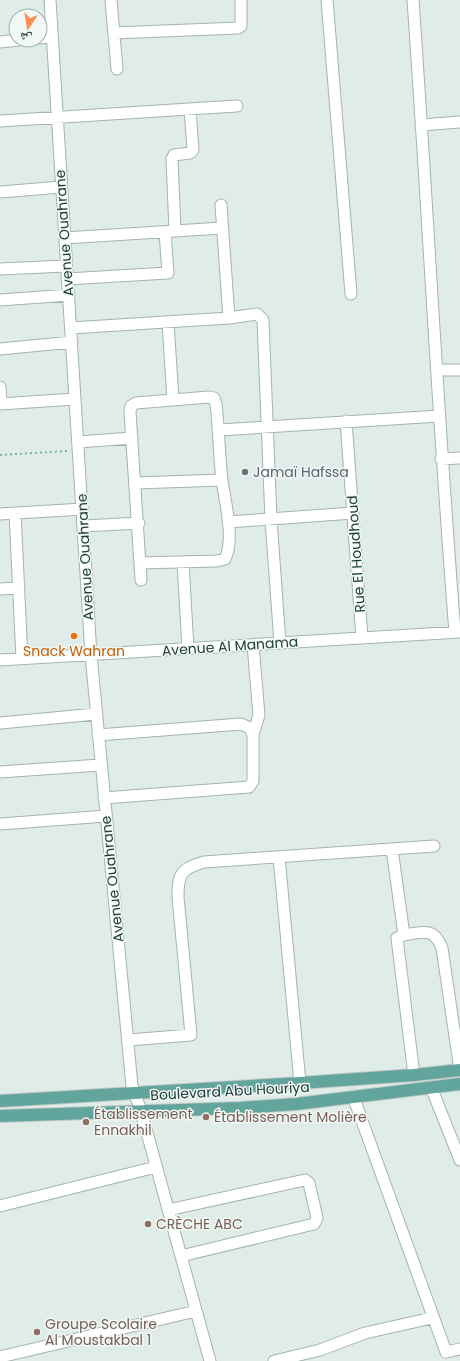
<svg xmlns="http://www.w3.org/2000/svg" width="460" height="1361" viewBox="0 0 460 1361" font-family="Poppins,'Noto Naskh Arabic',sans-serif">
  <style>
    .lines { fill: none; stroke-linecap: round; stroke-linejoin: round }
    .minor-casing { stroke: #a3b4b0; stroke-width: 13 }
    .major-casing { stroke: #c1c9c8; stroke-width: 14 }
    .path { stroke: #7eb2a8; stroke-width: 2; stroke-dasharray: 2 3; stroke-linecap: butt }
    .minor { stroke: #fff; stroke-width: 11 }
    .major { stroke: #62a59c; stroke-width: 12 }
    .worship-dot { fill: #6b7280; stroke: #f1f8f6; stroke-width: 1.5 }
    .food-dot { fill: #e8710a; stroke: #f1f8f6; stroke-width: 1.5 }
    .education-dot { fill: #8d6e63; stroke: #f1f8f6; stroke-width: 1.5 }
    .labels { text-anchor: middle; dominant-baseline: central; stroke-width: 3; stroke-linejoin: round; paint-order: stroke }
    .street-label { font-size: 14px; fill: #203e39; stroke: #f1f8f6 }
    .worship-label { font-size: 14px; fill: #5b616d; stroke: #f1f8f6; text-anchor: start }
    .food-label { font-size: 14px; fill: #c56008; stroke: #f1f8f6 }
    .education-label { font-size: 14px; fill: #785e54; stroke: #f1f8f6; text-anchor: start }
  </style>
  <rect width="100%" height="100%" fill="#e0ece8"/>
  <g class="lines">
    <g class="minor-casing">
      <path id="minor" d="M50 0 91 655 132 1086 141 1111 210 1361
        M111 0 117 69
        M327 0 351 294
        M413 0C428 211 438 422 455 632
        M114 33 238 28 241 26V0
        M40 38 52 37
        M0 42 19 40
        M0 121 237 106
        M421 125 460 122
        M0 192 61 187
        M221 205 229 318
        M175 231 172 159 174 155 190 153 193 150 190 109
        M65 238 222 228
        M0 269 66 266
        M67 279 168 273 165 232
        M0 300 69 295
        M168 322 173 400
        M71 328 229 318 257 314 263 320 271 520 280 643
        M0 349 72 342
        M437 370H460
        M0 387 1 404
        M0 404 75 399
        M346 421 362 638
        M219 430 439 416
        M78 442 132 438
        M441 459 460 458
        M136 483 222 480
        M15 513 22 659
        M0 514 83 509
        M228 522 353 513
        M84 526 139 523
        M183 562 188 649
        M140 563 217 561 225 559C235 539 225 502 222 480 219 455 219 429 216 404L214 398 209 397 136 403 131 406 130 412 141 580
        M0 589 19 588
        M253 645 259 715 253 735
        M0 660 460 632
        M0 723 96 714
        M98 735 241 724 250 728 253 735V781L249 787 104 798
        M0 772 100 765
        M0 824 106 816
        M392 849 404 935 397 938 414 1075
        M279 857 300 1083
        M404 935C423 932 434 927 442 948L460 1070
        M128 1040 191 1035 178 897C178 873 181 869 204 862L434 846
        M431 1087 460 1160
        M353 1096 446 1352 460 1349
        M0 1206 156 1167
        M168 1210 305 1180 309 1183 317 1218 314 1224 181 1256
        M0 1357 196 1311
        M274 1361 320 1350 365 1333 432 1318"/>
    </g>
    <g class="major-casing">
      <path id="major" d="M0 1101 300 1083 414 1075 460 1070
        M0 1116 240 1108 296 1104 460 1084"/>
    </g>
    <path class="path" d="M0 455 67 451"/>
    <use href="#minor" class="minor"/>
    <use href="#major" class="major"/>
  </g>
  <circle class="worship-dot" cx="245" cy="472" r="4"/>
  <circle class="food-dot" cx="74" cy="636" r="4"/>
  <g class="education-dot">
    <circle cx="206" cy="1117" r="4"/>
    <circle cx="86" cy="1122" r="4"/>
    <circle cx="148" cy="1224" r="4"/>
    <circle cx="37" cy="1332" r="4"/>
  </g>
  <g class="labels">
    <g class="street-label">
      <text transform="translate(64 233) rotate(-94)">Avenue Ouahrane</text>
      <text transform="translate(356 554) rotate(-94)">Rue El Houdhoud</text>
      <text transform="translate(85 557) rotate(-93)">Avenue Ouahrane</text>
      <text transform="translate(230 646) rotate(-4)">Avenue Al Manama</text>
      <text transform="translate(112 879) rotate(-96)">Avenue Ouahrane</text>
      <text transform="translate(230 1091) rotate(-3)">Boulevard Abu Houriya</text>
    </g>
    <g class="worship-label">
      <text x="253" y="472">Jamaï Hafssa</text>
    </g>
    <g class="food-label">
      <text x="74" y="651">Snack Wahran</text>
    </g>
    <g class="education-label">
      <text x="94" y="1114">Établissement<tspan x="94" dy="16">Ennakhil</tspan></text>
      <text x="214" y="1117">Établissement Molière</text>
      <text x="156" y="1224">CRÈCHE ABC</text>
      <text x="45" y="1324">Groupe Scolaire<tspan x="45" dy="16">Al Moustakbal 1</tspan></text>
    </g>
  </g>
  <g transform="translate(28 28) rotate(192)"><circle r="19" fill="#f1f8f6" stroke="#9daeaa"/>
  <path d="M0-3L7 15L0 10L-7 15Z" fill="#fb9050"/>
  <text y="-6" font-size="11" font-weight="bold" text-anchor="middle" fill="#203e39">ش</text>
  </g>
</svg>
